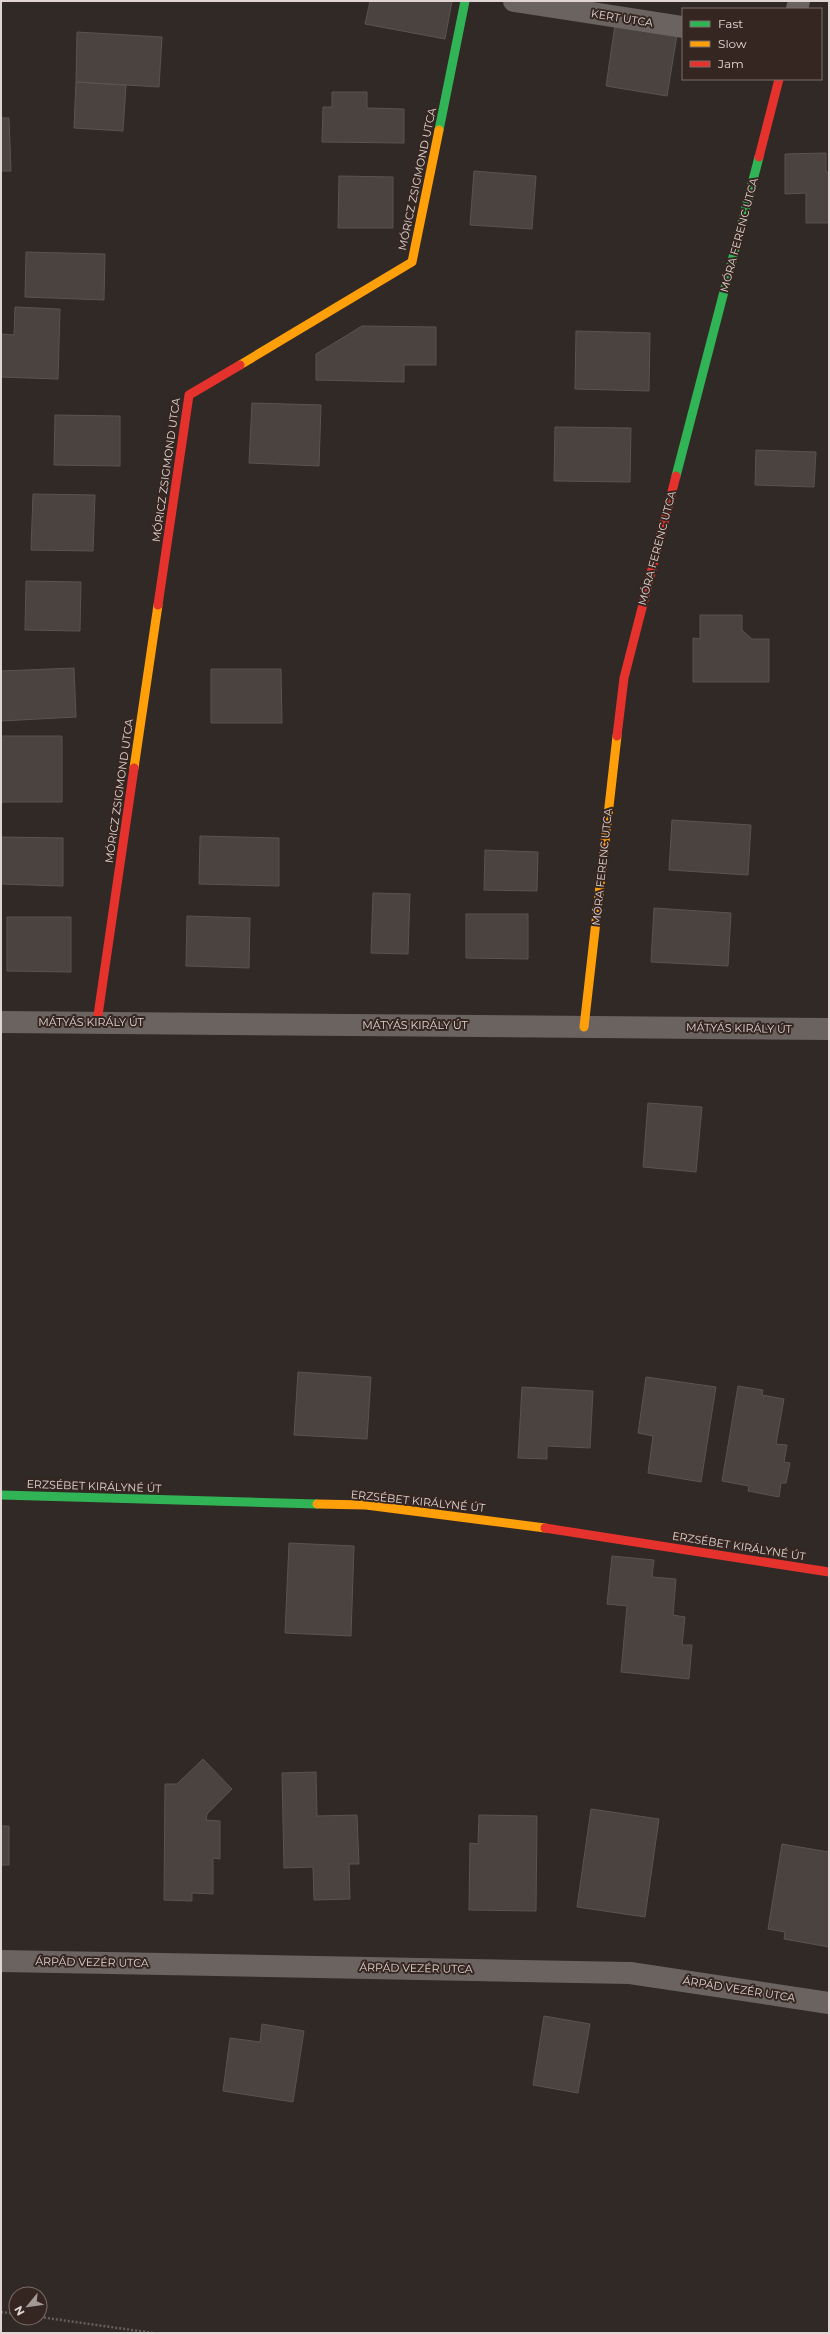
<svg xmlns="http://www.w3.org/2000/svg" width="830" height="2334" viewBox="0 0 830 2334" font-family="Montserrat,sans-serif">
  <style>
    .building { fill: #4a4340; stroke: #5a5351 }
    .lines { fill: none; stroke-linecap: round; stroke-linejoin: round }
    .path { stroke: #665f5c; stroke-width: 2.5; stroke-dasharray: 2 2; stroke-linecap: butt }
    .street { stroke: #6a6360; stroke-width: 22 }
    .fast { stroke: #30b455; stroke-width: 9 }
    .slow { stroke: #ff9f0a; stroke-width: 9 }
    .jam { stroke: #e5322d; stroke-width: 9 }
    .labels { text-anchor: middle; dominant-baseline: central; stroke-width: 4; stroke-linejoin: round; paint-order: stroke }
    .street-label { font-size: 11px; fill: #e0d5d2; stroke: #362621 }
  </style>
  <rect width="100%" height="100%" fill="#312926"/>
  <path class="building" d="M370 1H452L445 39 365 24Z
    M615 25 677 35 667 96 606 86Z
    M77 32 162 37 159 87 76 82Z
    M76 82 126 85 123 131 74 128Z
    M332 92H367V108L404 109V143L322 142 323 107H332Z
    M1 118H9L11 171H1Z
    M826 153V172H829V223H806V193L785 194V154Z
    M474 171 536 176 532 229 470 225Z
    M339 176 393 177V228H338Z
    M26 252 105 254 104 300 25 297Z
    M15 307 60 309 58 379 1 377V334L14 335Z
    M362 326 436 327V365H404V382L316 380V354Z
    M576 331 650 333 649 391 575 389Z
    M252 403 321 405 319 466 249 463Z
    M55 415 120 416V466L54 465Z
    M555 427 631 428 630 482 554 481Z
    M756 450 816 452 814 487 755 485Z
    M33 494 95 495 93 551 31 550Z
    M26 581 81 582 80 631 25 630Z
    M700 615H742V630L752 639H769V682H693V638L700 639Z
    M74 668 76 717 1 721V671Z
    M211 669H281L282 723H211Z
    M1 736H62V802H1Z
    M672 820 751 825 748 875 669 870Z
    M200 836 279 838V886L199 884Z
    M1 837 63 838V886L1 884Z
    M485 850 538 852 537 891 484 890Z
    M373 893 410 894 408 954 371 953Z
    M654 908 731 913 728 966 651 962Z
    M466 914H528V959L466 958Z
    M187 916 250 918 249 968 186 966Z
    M7 917H71V972L7 971Z
    M648 1103 702 1107 696 1172 643 1167Z
    M298 1372 371 1377 367 1439 294 1435Z
    M646 1377 716 1387 701 1482 648 1473 653 1436 638 1433Z
    M738 1386 763 1390 762 1395 784 1399 776 1444 787 1445 784 1462 790 1463 786 1483H781L779 1497 748 1491 749 1486 722 1481Z
    M522 1387 593 1391 590 1448 547 1446V1459L518 1458Z
    M289 1543 354 1546 351 1636 285 1633Z
    M612 1556 654 1560 652 1577 676 1579 673 1615 685 1617 682 1645H692L689 1679 621 1672 627 1606 607 1604Z
    M203 1759 232 1789 207 1814 206 1820 220 1821V1859L213 1858V1894L192 1893V1901L164 1900 165 1784H177Z
    M316 1772 317 1816 357 1815 359 1864H349L350 1899 314 1900 313 1867 284 1868 282 1773Z
    M591 1809 659 1819 645 1917 577 1907Z
    M479 1815 537 1816 536 1911 469 1910 470 1843 478 1844Z
    M1 1826H9V1865H1Z
    M782 1844 829 1852V1947L784 1939 785 1932 768 1929Z
    M544 2016 590 2024 578 2093 533 2085Z
    M262 2024 304 2031 293 2102 223 2091 230 2038 260 2042Z"/>
  <g class="lines">
    <path class="path" d="M1 2312 16 2314
      M40 2317 153 2333"/>
    <path class="street" d="M514 1 683 27
      M797 9 799 1
      M1 1022 829 1029
      M1 1961 630 1973 829 2003"/>
    <path class="fast" d="M439 130 465 1
      M676 476 759 157
      M1 1495 317 1504"/>
    <path class="slow" d="M240 365 412 262 439 130
      M134 768 158 605
      M584 1027 617 736
      M317 1504 366 1505 545 1528"/>
    <path class="jam" d="M759 157 779 79
      M158 605 189 395 240 365
      M617 736 624 678 676 476
      M97 1022 134 768
      M545 1528 829 1572"/>
  </g>
  <g class="labels">
    <g class="street-label">
      <text transform="translate(622 18) rotate(9)">KERT UTCA</text>
      <text transform="translate(417 179) rotate(-78)">MÓRICZ ZSIGMOND UTCA</text>
      <text transform="translate(739 235) rotate(-75)">MÓRA FERENC UTCA</text>
      <text transform="translate(166 470) rotate(-82)">MÓRICZ ZSIGMOND UTCA</text>
      <text transform="translate(657 548) rotate(-75)">MÓRA FERENC UTCA</text>
      <text transform="translate(119 791) rotate(-82)">MÓRICZ ZSIGMOND UTCA</text>
      <text transform="translate(602 867) rotate(-84)">MÓRA FERENC UTCA</text>
      <text x="91" y="1022">MÁTYÁS KIRÁLY ÚT</text>
      <text x="415" y="1025">MÁTYÁS KIRÁLY ÚT</text>
      <text transform="translate(739 1028) rotate(1)">MÁTYÁS KIRÁLY ÚT</text>
      <text transform="translate(94 1486) rotate(2)">ERZSÉBET KIRÁLYNÉ ÚT</text>
      <text transform="translate(418 1501) rotate(6)">ERZSÉBET KIRÁLYNÉ ÚT</text>
      <text transform="translate(739 1546) rotate(9)">ERZSÉBET KIRÁLYNÉ ÚT</text>
      <text transform="translate(92 1962) rotate(1)">ÁRPÁD VEZÉR UTCA</text>
      <text transform="translate(416 1968) rotate(1)">ÁRPÁD VEZÉR UTCA</text>
      <text transform="translate(739 1989) rotate(9)">ÁRPÁD VEZÉR UTCA</text>
    </g>
  </g>
  <rect width="830" height="2334" fill="none" stroke="#e0d5d2" stroke-width="4"/>
  <rect x="682" y="8" width="140" height="72" fill="#362621" stroke="#7a6c68"/>
  <rect x="690" y="21" width="20" height="6" fill="#30b455" stroke="#7a6c68"/>
  <text x="718" y="28" font-size="12" fill="#e0d5d2">Fast</text>
  <rect x="690" y="41" width="20" height="6" fill="#ff9f0a" stroke="#7a6c68"/>
  <text x="718" y="48" font-size="12" fill="#e0d5d2">Slow</text>
  <rect x="690" y="61" width="20" height="6" fill="#e5322d" stroke="#7a6c68"/>
  <text x="718" y="68" font-size="12" fill="#e0d5d2">Jam</text>
  <g transform="translate(28 2306) rotate(241)"><circle r="19" fill="#362621" stroke="#7a6c68"/>
  <path d="M0-3L7 15L0 10L-7 15Z" fill="#a39996"/>
  <text y="-6" font-size="11" font-weight="bold" text-anchor="middle" fill="#e0d5d2">N</text>
  </g>
</svg>
